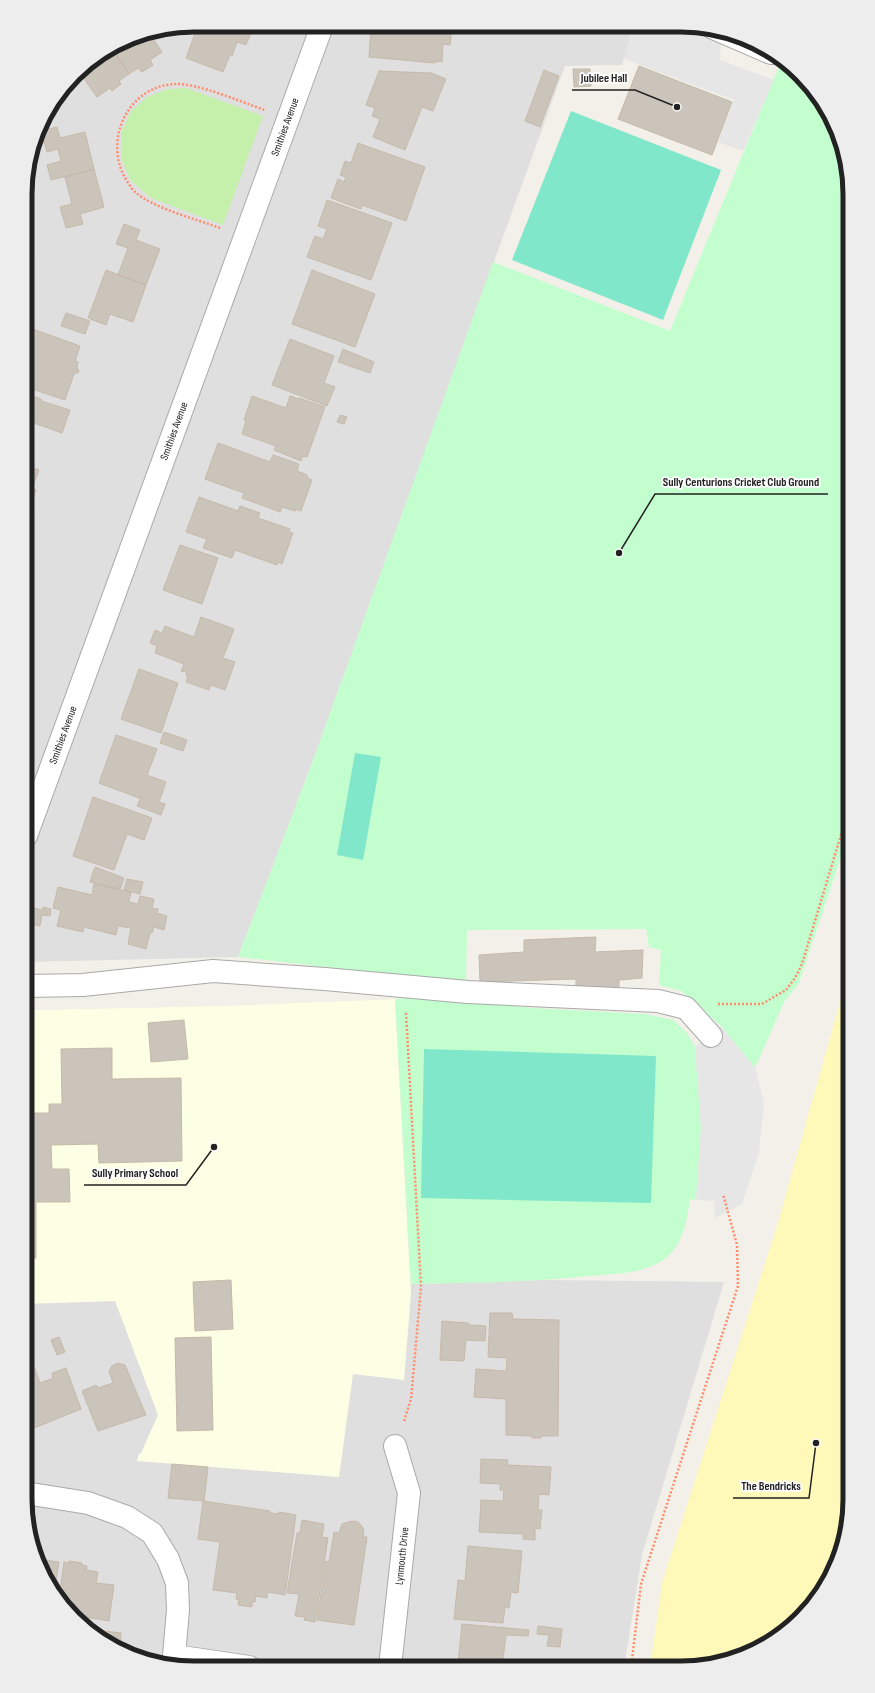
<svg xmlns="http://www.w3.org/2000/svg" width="875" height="1693" viewBox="0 0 875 1693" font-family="'Sofia Sans Condensed',sans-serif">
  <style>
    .residential { fill: #e0dfdf }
    .education { fill: #fcffe4 }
    .grass { fill: #c5f0ab }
    .sand { fill: #fff9b9 }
    .park { fill: #c3fece }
    .pitch { fill: #80e7cb }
    .parking { fill: #e6e6e6 }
    .building { fill: #cbc4ba; stroke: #c6b9a9 }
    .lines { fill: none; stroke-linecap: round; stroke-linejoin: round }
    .minor-casing { stroke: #a9a9a9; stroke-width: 24 }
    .path { stroke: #ff8c6c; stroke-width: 2.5; stroke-dasharray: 2 2; stroke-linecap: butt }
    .minor { stroke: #fff; stroke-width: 22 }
    .labels { text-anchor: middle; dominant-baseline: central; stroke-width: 3.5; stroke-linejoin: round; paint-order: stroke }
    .street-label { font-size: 11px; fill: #222; stroke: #fff }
    .rim { fill: none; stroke: #222; stroke-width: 5 }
    .leader { fill: none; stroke: #222; stroke-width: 1.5 }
    .callout-dot { fill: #222; stroke: #fff; stroke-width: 1.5 }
    .callout-label { font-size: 12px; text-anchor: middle; font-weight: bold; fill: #222; stroke: #fff; stroke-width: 3.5; stroke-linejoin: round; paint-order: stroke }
  </style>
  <rect width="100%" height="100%" fill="#f2f0e8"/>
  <path class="residential" d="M194 25 633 28 622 65 565 66 308 774 238 957 26 962V172L43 119 82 67 130 38Z
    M395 999 411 1284 546 1280 724 1282 642 1555 624 1668 172 1667 120 1651 83 1626 53 1593 34 1553 25 1499 26 1010 219 1006Z"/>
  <path class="education" d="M395 999 411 1293 404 1380 353 1374 339 1477 137 1461 138 1456 140 1453H141L158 1415 115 1301 25 1304 26 1010 219 1006Z"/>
  <path class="grass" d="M186 88 263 116 223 225 151 198 131 181 122 161 121 133 131 111 147 97 168 89Z"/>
  <path class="sand" d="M850 967V1510L837 1563 815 1602 775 1639 735 1659 681 1668H650L662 1583 777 1226Z"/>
  <path class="park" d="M780 64 796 71 822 100 841 140 850 194V830L799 983 784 1002 755 1068 721 1026 681 991 659 985 661 950 649 947 646 929 467 930 466 982H454L238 957 308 774 493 262 670 331Z
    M424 997 532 1008 645 1014 673 1020 687 1033 695 1047 701 1128 696 1200 690 1199C687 1221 682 1250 660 1262 639 1274 613 1274 590 1276 530 1282 470 1283 411 1284L395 999Z"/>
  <path class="pitch" d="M571 111 721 170 663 320 512 260Z
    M355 753 381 757 363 860 337 855Z
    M424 1049 656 1056 651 1203 421 1198Z"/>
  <path class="parking" d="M633 28H714L721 31 720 60 774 80 743 151 718 142 734 100 624 59Z
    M721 1026 755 1068 764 1103 759 1153 742 1204 715 1218 714 1201 696 1200 701 1128 695 1047Z"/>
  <path class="building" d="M198 25 210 27 211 25H254L246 45 237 42 232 56 230 55 223 72 186 58Z
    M374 26 452 27 450 45 443 44 442 62 435 61V63L369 57 371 27Z
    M150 34 162 52 150 60 153 65 142 72 138 68 129 74 113 50 130 38Z
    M112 49 129 74 119 81 121 84 112 91 110 88 97 97 83 77 73 84 72 81 82 67Z
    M639 66 732 102 712 155 618 119Z
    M573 69H590L591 86 574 87Z
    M544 70 559 76 540 127 525 121Z
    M379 71 431 73 446 79 433 111 422 107 405 150 373 137 380 119 372 116 375 108 366 105Z
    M57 127 60 138 85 132 94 169 51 180 47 165 61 161 58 149 47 152 41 131Z
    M358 143 425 167 406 221 362 205 361 209 331 198 338 179 344 182 346 177 340 175 345 161 351 163Z
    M94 169 104 207 80 214 83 224 66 228 60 207 72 204 65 177Z
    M327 200 392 223 371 280 307 257 315 236 323 239 327 229 318 226Z
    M124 224 140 230 136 240 160 249 146 285 118 275 128 248 116 244Z
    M106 270 146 285 133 322 110 314 106 325 88 318Z
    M312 270 375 294 355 347 292 324Z
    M66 313 90 321 85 334 61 326Z
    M27 327 80 346 75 361 78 362 77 367 79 372 74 374 65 400 26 387Z
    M290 339 334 356 324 383 335 387 327 406 272 385Z
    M343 349 374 362 370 373 338 362Z
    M26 393 41 399V401L70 410 62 433 34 423 26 444Z
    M252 396 286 408 290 396 299 399V398L325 407 307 457 303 456 301 461 274 450 276 446 242 434 246 421 244 420Z
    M340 415 347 417 344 424 337 422Z
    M218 443 270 462 273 455 299 464 297 471 307 475V478L312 480 301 511 295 509V511L282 507 280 512 242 498 244 493 205 479Z
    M26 465 39 470 32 488 36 490 31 504 27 502 26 505Z
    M199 497 238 511 240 506 260 513 258 518 290 529 289 532 293 533 282 564 278 562 277 565 235 550 232 558 203 548 207 539 186 532Z
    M180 545 218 558 202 604 163 590Z
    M201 617 234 629 223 658 235 662 225 690 211 685 209 690 186 682 188 676 186 675 187 672 181 671 184 664 155 653 157 646 150 643 155 630 162 633 165 626 194 637Z
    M139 669 178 683 161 733 121 719Z
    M164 732 187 740 183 751 160 743Z
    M116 735 157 749 147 775 166 782 159 802 165 804 161 815 137 806 141 797 139 798 99 783Z
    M93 797 152 818 144 840 127 834 114 870 73 856Z
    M95 867 124 878 120 889 90 882Z
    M127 879 143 882 140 894 124 890Z
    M94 884 131 892 129 902 138 904 140 896 154 899 152 908 158 909 157 913 167 916 164 930 154 927 152 933H150L146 949 128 944 131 928 118 926 116 935 84 927 83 932 57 926 61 910 53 908 58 887 92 895Z
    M43 907 51 909 50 916 42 915 40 926 30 924 33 908 42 910Z
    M596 937 595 952 643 950 642 978 619 980V988L576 989V979L480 982 479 955 524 952V940Z
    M184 1020 188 1059 151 1062 148 1023Z
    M112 1048V1079L181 1078 182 1161 99 1163 98 1144 51 1145 52 1169H69L70 1202H36V1258H25V1050H33V1113H49V1104H62L61 1049Z
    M231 1280 233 1329 195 1331 193 1282Z
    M490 1313H512L513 1319 559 1320 558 1436H541V1438H532V1436L506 1435V1399L474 1397 476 1369 506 1371 507 1358 488 1357Z
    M442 1321 468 1323V1325L486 1326 485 1341 466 1340 464 1361 440 1360Z
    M59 1337 65 1352 57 1355 51 1340Z
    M211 1337 213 1430 177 1431 175 1338Z
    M118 1363 125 1365 146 1415 98 1431 82 1391 96 1385 98 1388 113 1383 109 1371 112 1366Z
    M33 1364 40 1383 53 1378 52 1373 66 1368 81 1409 34 1428 25 1404V1367Z
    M481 1459 508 1460 507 1465 551 1467 549 1495 539 1494 538 1510H542L540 1529 535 1528V1540L523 1539V1534L479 1532 481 1500 503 1501 504 1490H500V1484L480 1483Z
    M172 1464 208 1467 204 1501 168 1498Z
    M203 1501 270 1511V1513L279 1514V1512L296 1515 285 1595 268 1592 267 1598 256 1596 255 1602H252V1607L238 1605 239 1600 236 1599 237 1593 213 1590 220 1542 198 1539Z
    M302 1520 324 1524 322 1537 328 1538 315 1622 304 1620 305 1617 295 1616 299 1594 287 1593 297 1533H300Z
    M352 1521 358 1522 361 1525 364 1530 363 1537H367L354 1625 317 1620 326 1561 329 1562 334 1532 339 1533 342 1524Z
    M468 1546 522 1551 518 1593 511 1592 509 1608 505 1607 503 1623 454 1619 458 1580 465 1581Z
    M37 1559 59 1562 54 1594 53 1593Z
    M69 1561 82 1563V1565L87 1566 86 1570 98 1572 96 1583 114 1585 109 1621 73 1615 59 1599 64 1562 69 1563Z
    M462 1624 529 1630 528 1636 506 1635 502 1667H451L452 1663 458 1664Z
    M538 1626 562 1629 560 1647 547 1646 549 1635 537 1634Z
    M87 1629 121 1633 120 1651Z"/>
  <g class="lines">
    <g class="minor-casing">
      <path id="minor" d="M713 28 771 53
        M26 836 322 26
        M26 986 83 985 213 971 325 979 468 992 658 1001 686 1008 711 1036
        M25 1493 88 1503 127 1517 152 1533 168 1559 177 1583 178 1610 173 1667
        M175 1656 249 1667
        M390 1667 409 1493 395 1446"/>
    </g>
    <path class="path" d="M220 228C196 219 152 208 134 191 131 188 129 184 127 181 102 142 127 86 175 84 198 83 241 102 265 110
      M718 1004H762L786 990 795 978 802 964 850 805
      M404 1421 411 1399 421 1287 406 1012
      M631 1668 641 1584 738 1286 737 1245 723 1194"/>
    <use href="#minor" class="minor"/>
  </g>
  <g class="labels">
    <g class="street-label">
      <text transform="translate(285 127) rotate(-70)">Smithies Avenue</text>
      <text transform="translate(174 431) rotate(-70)">Smithies Avenue</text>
      <text transform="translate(63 735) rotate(-70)">Smithies Avenue</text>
      <text transform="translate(402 1556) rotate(-84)">Lynmouth Drive</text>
    </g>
  </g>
  <path d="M0 0H875V1693H0ZM194 32H681A162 162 0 0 1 843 194V1499A162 162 0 0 1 681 1661H194A162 162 0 0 1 32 1499V194A162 162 0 0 1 194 32Z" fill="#ededed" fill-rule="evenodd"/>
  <path class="rim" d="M194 32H681A162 162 0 0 1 843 194V1499A162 162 0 0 1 681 1661H194A162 162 0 0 1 32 1499V194A162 162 0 0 1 194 32Z"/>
  <path class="leader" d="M677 107L635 90H572M619 553L655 494H828M214 1147L186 1185H84M816 1443L809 1498H733"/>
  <g class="callout-dot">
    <circle cx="677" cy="107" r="4"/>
    <circle cx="619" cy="553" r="4"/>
    <circle cx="214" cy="1147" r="4"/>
    <circle cx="816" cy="1443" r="4"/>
  </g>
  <g class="callout-label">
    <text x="604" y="82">Jubilee Hall</text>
    <text x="741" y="486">Sully Centurions Cricket Club Ground</text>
    <text x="135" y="1177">Sully Primary School</text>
    <text x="771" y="1490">The Bendricks</text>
  </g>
</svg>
